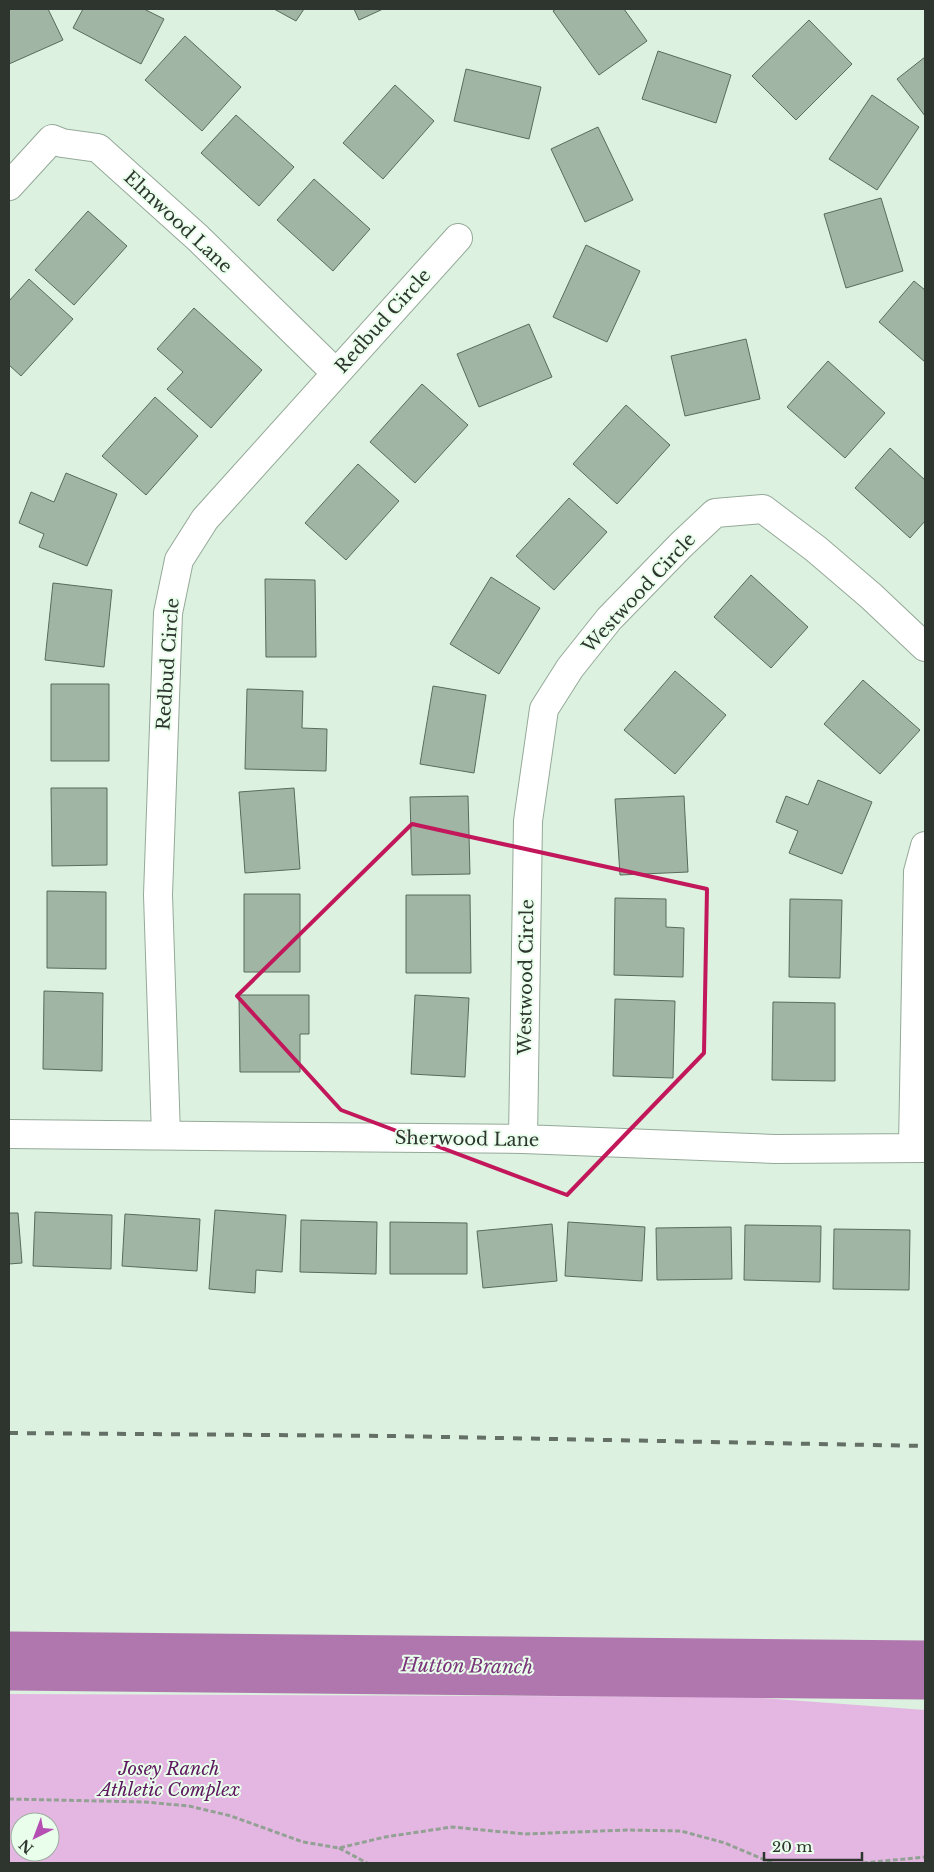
<svg xmlns="http://www.w3.org/2000/svg" width="934" height="1872" viewBox="0 0 934 1872" font-family="'Libre Baskerville',serif">
  <style>
    .green { fill: #e4b7e2; fill-rule: evenodd }
    .lines { fill: none; stroke-linecap: round; stroke-linejoin: round }
    .river { stroke: #b077ae; stroke-width: 59 }
    .building { fill: #a1b5a4; stroke: #596c5c }
    .minor-casing { stroke: #95a998; stroke-width: 30 }
    .path { stroke: #92a194; stroke-width: 3; stroke-dasharray: 5 2.5; stroke-linecap: butt }
    .minor { stroke: #fff; stroke-width: 28 }
    .rail { stroke: #647066; stroke-width: 4; stroke-dasharray: 9 9; stroke-linecap: butt }
    .marked { fill: none; stroke: #c2185b; stroke-width: 4; stroke-linejoin: round }
    .labels { text-anchor: middle; dominant-baseline: central; stroke-width: 4; stroke-linejoin: round; paint-order: stroke }
    .street-label { font-size: 18px; fill: #2d352e; stroke: #e9ffec }
    .park-label { font-size: 18px; font-style: italic; fill: #5e195f; stroke: #e9ffec }
    .water-label { font-size: 19px; font-style: italic; fill: #7b357a; stroke: #e9ffec }
  </style>
  <rect width="100%" height="100%" fill="#dcf1df"/>
  <path class="green" d="M9 1694 749 1697 925 1710V1863H9ZM20 1822H50V1852H20Z"/>
  <g class="lines">
    <path class="river" d="M9 1661 925 1670"/>
  </g>
  <path class="building" d="M9 9H48L63 40 9 64Z
    M83 9H144L164 19 141 64 73 28Z
    M274 9H304L296 21Z
    M354 9H383L359 20Z
    M556 9H624L647 41 599 75 553 11Z
    M809 20 852 64 796 120 752 76Z
    M185 36 241 87 202 131 145 80Z
    M658 51 731 75 716 123 642 99Z
    M925 57V116L897 79Z
    M466 69 541 87 529 139 454 121Z
    M395 85 434 121 383 179 343 143Z
    M872 95 919 127 877 190 829 159Z
    M236 115 294 167 259 206 201 153Z
    M598 127 633 200 585 222 551 149Z
    M314 179 370 229 333 271 277 220Z
    M881 198 903 271 846 288 824 214Z
    M88 211 127 246 74 305 35 270Z
    M586 245 640 271 607 342 553 317Z
    M29 279 73 319 21 376 9 365V301Z
    M914 281 925 290V362L879 322Z
    M194 308 262 370 211 428 167 389 183 372 157 349Z
    M529 324 552 377 479 407 457 354Z
    M746 339 760 399 685 416 671 356Z
    M828 361 885 413 845 458 787 407Z
    M422 384 468 425 415 483 370 442Z
    M155 397 198 436 146 495 102 456Z
    M626 405 670 445 617 504 573 464Z
    M890 448 925 480V521L910 538 855 488Z
    M358 464 399 501 346 560 305 523Z
    M66 473 117 494 87 566 39 547 44 534 19 523 31 492 54 502Z
    M569 498 607 532 554 590 516 556Z
    M751 575 808 627 771 668 714 617Z
    M491 577 540 608 499 674 450 644Z
    M265 579 315 580 316 657H266Z
    M53 583 112 590 104 667 45 660Z
    M675 671 726 715 675 774 624 730Z
    M863 680 920 730 880 774 824 724Z
    M51 684H109V761H51Z
    M433 686 486 695 474 773 420 764Z
    M247 689 303 691 302 728 327 729 326 771 245 769Z
    M818 780 872 802 842 874 789 853 798 831 776 822 786 796 808 805Z
    M51 788H107V865L52 866Z
    M294 788 300 869 245 873 239 792Z
    M468 796 470 874 412 875 410 797Z
    M684 796 688 872 620 875 615 799Z
    M47 891 106 892V969L47 968Z
    M244 894H300V972H244Z
    M406 895H470L471 973H406Z
    M615 898 666 899V927L684 928 683 977 614 975Z
    M790 899 842 900 840 978 789 977Z
    M44 991 103 993 102 1071 43 1069Z
    M239 995H309V1034H300V1072H240Z
    M415 995 469 998 465 1077 411 1074Z
    M615 999 675 1001 673 1078 613 1076Z
    M773 1002 835 1003V1081L772 1080Z
    M215 1210 286 1215 282 1272 256 1270 255 1293 209 1289Z
    M35 1212 112 1215 111 1269 33 1266Z
    M9 1213H18L22 1263 9 1264Z
    M125 1214 200 1219 197 1271 122 1266Z
    M301 1220 377 1222 376 1274 300 1272Z
    M390 1222 467 1223V1274H390Z
    M568 1222 645 1227 642 1281 565 1276Z
    M552 1224 557 1281 483 1288 477 1231Z
    M745 1225 821 1226 820 1282 744 1280Z
    M731 1227 732 1279 657 1280 656 1228Z
    M834 1229 910 1230 909 1290 833 1289Z"/>
  <g class="lines">
    <g class="minor-casing">
      <path id="minor" d="M9 186 52 139 62 143 98 148 198 238 336 373
        M9 1134 523 1139 775 1149 925 1148
        M166 1135 158 895 168 613 179 560 205 519 458 238
        M523 1139 528 821 544 709 570 668 609 619 681 545 715 513 763 509 816 549 871 596 925 647
        M913 1147 918 872 925 846"/>
    </g>
    <path class="path" d="M9 1799 145 1802 189 1806 231 1816 303 1842 339 1848 385 1837 452 1827 525 1834 627 1830 681 1831 725 1843 772 1863
      M339 1848 367 1863
      M863 1863 925 1857"/>
    <use href="#minor" class="minor"/>
    <path class="rail" d="M9 1433 394 1436 925 1446"/>
  </g>
  <path class="marked" d="M412 824 707 889 704 1053 567 1195 341 1110 237 996Z"/>
  <g class="labels">
    <g class="street-label">
      <text transform="translate(178 222) rotate(43)">Elmwood Lane</text>
      <text transform="translate(383 321) rotate(-48)">Redbud Circle</text>
      <text transform="translate(639 593) rotate(-47)">Westwood Circle</text>
      <text transform="translate(168 664) rotate(-86)">Redbud Circle</text>
      <text transform="translate(526 977) rotate(-89)">Westwood Circle</text>
      <text transform="translate(467 1139) rotate(1)">Sherwood Lane</text>
    </g>
    <g class="park-label">
      <text x="169" y="1769">Josey Ranch<tspan x="169" dy="21">Athletic Complex</tspan></text>
    </g>
    <g class="water-label">
      <text transform="translate(467 1666) rotate(1)">Hutton Branch</text>
    </g>
  </g>
  <rect width="934" height="1872" fill="none" stroke="#2d352e" stroke-width="20"/>
  <g transform="translate(35 1837) rotate(222)"><circle r="24" fill="#e9ffec" stroke="#9eaea0"/>
  <path d="M0-4L9 19L0 12L-9 19Z" fill="#b54fb4"/>
  <text y="-8" font-size="14" font-weight="bold" text-anchor="middle" fill="#2d352e">N</text>
  </g>
  <path d="M764 1852v8h98v-8" fill="none" stroke="#2d352e" stroke-width="2.5"/>
  <text x="772" y="1852" font-size="15" fill="#2d352e" stroke="#e9ffec" stroke-width="4" paint-order="stroke">20 m</text>
</svg>
